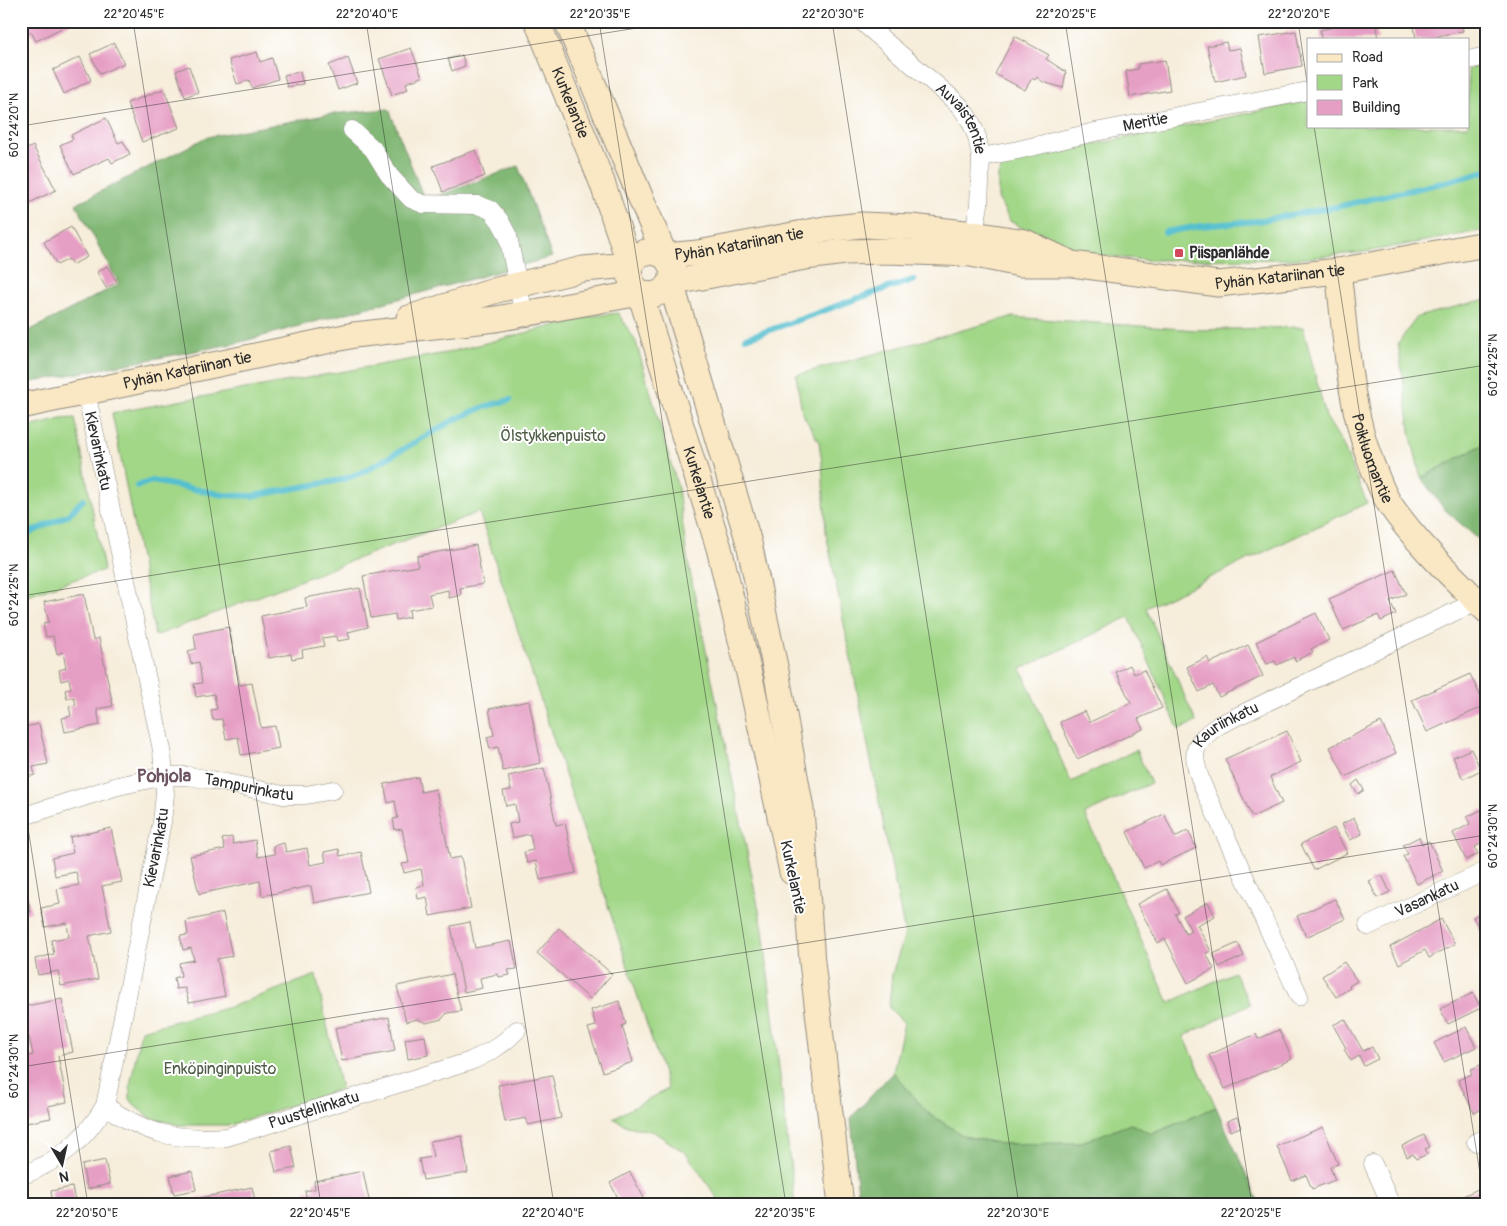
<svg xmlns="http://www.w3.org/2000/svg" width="1507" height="1226" viewBox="0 0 1507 1226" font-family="Pangolin,sans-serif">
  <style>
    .green { fill: #a2d788; stroke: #66815a }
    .forest { fill: #81b874; stroke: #567250 }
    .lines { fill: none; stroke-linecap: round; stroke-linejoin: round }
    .stream { stroke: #54bfcf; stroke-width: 6 }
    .building { fill: #e69fc4 }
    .street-casing { stroke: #908c82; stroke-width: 19 }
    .secondary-casing { stroke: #908c82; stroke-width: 27 }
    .street { stroke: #fff; stroke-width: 18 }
    .secondary { stroke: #fae7c3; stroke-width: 25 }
    .ticks { fill: none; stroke: #2b2b2b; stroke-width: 1; stroke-opacity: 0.45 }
    .poi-dot { fill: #d1495b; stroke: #fff; stroke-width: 2 }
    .labels { text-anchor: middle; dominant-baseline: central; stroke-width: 4; stroke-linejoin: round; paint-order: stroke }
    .street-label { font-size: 16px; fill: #2b2b2b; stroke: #fff }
    .poi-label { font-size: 16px; font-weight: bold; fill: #2b2b2b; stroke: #fff; text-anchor: start }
    .park-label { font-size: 16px; fill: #4f5f47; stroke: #fff }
    .neighbourhood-label { font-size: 18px; font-weight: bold; fill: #6c5461; stroke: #fff }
    .neatline { fill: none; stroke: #2b2b2b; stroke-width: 2 }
    .ticks-label { font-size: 12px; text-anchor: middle; fill: #2b2b2b }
  </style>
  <rect width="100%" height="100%" fill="#fff"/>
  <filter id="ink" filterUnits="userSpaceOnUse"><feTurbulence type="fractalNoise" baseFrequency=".02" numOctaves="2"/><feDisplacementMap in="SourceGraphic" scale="10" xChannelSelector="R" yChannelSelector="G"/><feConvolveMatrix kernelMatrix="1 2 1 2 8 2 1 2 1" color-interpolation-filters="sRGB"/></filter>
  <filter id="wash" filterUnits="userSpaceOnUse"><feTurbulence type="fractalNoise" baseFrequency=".0096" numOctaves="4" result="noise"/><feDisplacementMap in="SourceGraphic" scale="20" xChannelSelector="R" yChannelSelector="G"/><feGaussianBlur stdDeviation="1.12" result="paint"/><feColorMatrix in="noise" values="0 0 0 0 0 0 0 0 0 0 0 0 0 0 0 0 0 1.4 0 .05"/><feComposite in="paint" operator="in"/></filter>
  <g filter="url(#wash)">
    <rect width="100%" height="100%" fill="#f6edda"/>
    <path class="green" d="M1486 65V230L1365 252 1297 259 1147 260 1101 256 1045 241 1010 221 998 198V176L1005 160 1025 154 1066 150 1308 101V126H1468V69Z
      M1486 299V443L1421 478 1411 437 1398 343 1417 317Z
      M618 313 636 342 678 488 687 557 763 930 795 1205H722L687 1154 654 1132 627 1126 613 1118 668 1089 479 512 155 636 112 413 446 353 592 316Z
      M1011 317 1197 330 1303 327 1326 417 1342 443 1367 503 1146 608 1196 722 1179 730 1129 617 1021 669 1071 782 1136 750 1151 783 1085 814 1169 1003 1234 972 1250 1004 1184 1036 1216 1107 1151 1134 1131 1124 1079 1143 1001 1144 964 1136 928 1113 893 1072 904 1023 889 1008 892 974 905 934 826 533 822 463 819 442 802 413 796 375Z
      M75 418 104 570 21 597V429L61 419Z
      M316 975 341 1089 230 1125H179L151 1118 137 1108 130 1099V1086L141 1030 230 1007Z"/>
    <path class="forest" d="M389 109 425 201 518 166 552 257 237 343 21 384V335L119 284 76 204 207 137 331 114Z
      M1486 443V546L1444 509 1421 478Z
      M893 1072 928 1113 964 1136 1001 1144 1079 1143 1131 1124 1152 1134 1216 1107 1260 1205H859L851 1118Z"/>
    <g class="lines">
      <path class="stream" d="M1165 232 1201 226 1257 221 1336 207 1446 182 1486 171
        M745 338C802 321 857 296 914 280
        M137 486 152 481 224 495 252 496 341 480 363 472 454 420 484 407 510 400
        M21 537 68 515 83 500"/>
    </g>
    <g id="blocks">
      <path class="building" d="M21 21H75L36 41 31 32 23 36 21 31Z
        M1343 21H1375L1378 39H1321L1320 30 1343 25Z
        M1413 21H1461L1463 31 1438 36 1439 39H1416Z
        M1296 31 1302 66 1265 73 1259 37Z
        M1015 36 1049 55 1046 59 1066 72 1063 88 1043 82 1037 77 1035 80 1032 78 1025 90 995 74Z
        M1226 42 1228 50 1240 48 1246 75 1215 82 1207 46Z
        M114 43 124 63 100 74 90 54Z
        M411 48 422 77 406 83 408 89 392 95 379 59Z
        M257 52 260 62 272 58 278 79 252 88 249 80 237 84 229 60Z
        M462 55 465 66 452 71 448 59Z
        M80 57 91 80 64 94 53 70Z
        M348 58 357 83 338 90 329 65Z
        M1165 60 1170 90 1130 97 1126 71 1138 69V64Z
        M189 66 198 92 185 97 176 71Z
        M300 72 303 84 287 87 284 75Z
        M164 89 179 128 142 142 127 103Z
        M106 118 118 143 123 141 130 154 112 163 109 158 74 174 60 145 73 139 71 135Z
        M33 146 56 190 21 207V152Z
        M476 150 485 176 443 192 433 166Z
        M71 227 87 257 72 265 69 259 57 265 44 242Z
        M107 266 117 282 106 288 97 272Z
        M476 545 483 584 460 588 461 595 449 598 448 590 429 594 432 606 409 610 410 617 396 620 395 614 371 618 363 576 418 566 417 556Z
        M1395 570 1406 594 1390 601 1396 614 1381 621 1378 615 1343 630 1329 599Z
        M360 588 368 627 348 632 350 639 337 641 336 636 322 638 324 646 302 650 303 657 292 659 291 654 269 658 261 616 307 607 305 598Z
        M84 594 93 640 99 638 113 706 97 709 100 725 65 732 62 718 71 716 69 706 76 705 74 697 67 699 65 690 71 688 69 679 61 681 59 670 66 668 63 652 57 654 53 636 46 637 43 623 49 622 44 602Z
        M1316 613 1329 640 1311 649 1313 652 1295 661 1294 657 1277 665 1275 661 1267 664 1256 642Z
        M229 627 240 685 252 683 261 728 275 726 279 748 241 755 238 737 226 739 222 719 213 720 211 710 217 709 214 694 196 697 194 684 202 683 199 662 191 664 188 651 196 649 194 634Z
        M1248 645 1263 676 1219 697 1213 685 1199 692 1187 667 1207 657 1210 663Z
        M1130 665 1134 674 1144 670 1162 708 1138 719 1143 729 1077 759 1060 722 1085 711 1090 722 1131 703 1116 672Z
        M1470 674 1485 706 1427 732 1412 700Z
        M529 701 541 763 503 771 498 747 490 749 487 737 494 735 489 709Z
        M1381 722 1396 753 1345 777 1330 747Z
        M39 724 48 764 33 767 35 775 22 778 21 728Z
        M1287 731 1301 762 1270 777 1282 803 1252 817 1225 759Z
        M1471 749 1481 770 1463 779 1453 757Z
        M544 768 556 825 565 823 576 873 540 880 536 861 527 863 524 852 533 850 530 834 512 838 509 824 518 822 515 804 506 806 503 791 511 790 508 776Z
        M418 777 421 792 436 789 450 859 461 857 471 908 430 916 427 897 418 899 416 887 424 885 421 869 404 873 402 864 409 863 402 829 395 830 393 819 398 818 395 801 388 803 384 784Z
        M1358 780 1364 790 1358 794 1352 785Z
        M1483 809 1486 813V841L1475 847 1478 854 1466 860 1453 833 1470 824 1467 817Z
        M1164 814 1175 837 1188 830 1196 848 1160 865 1158 861 1144 868 1127 832Z
        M1354 818 1362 834 1350 840 1342 824Z
        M111 828 122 882 102 886 111 931 89 936 98 979 61 986 58 971 38 975 35 959 54 954 51 940 69 937 67 923 45 927 41 908 60 904 57 889 79 885 76 872 55 876 52 858 73 853 70 837Z
        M1334 828 1347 853 1314 870 1301 844Z
        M232 837 233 844 255 840 258 857 275 854 273 846 284 843 286 852 307 848 310 865 326 862 324 852 339 849 340 856 361 852 369 892 314 903 311 886 262 896 260 881 199 894 190 856 225 849 222 839Z
        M1419 837 1422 844 1429 841 1443 871 1417 884 1403 856 1408 854 1403 845Z
        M1382 875 1390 892 1377 898 1369 881Z
        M24 883 31 912 21 915V884Z
        M1167 889 1179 913 1175 914 1186 934 1191 931 1183 916 1208 902 1215 916 1197 925 1211 951 1206 953 1214 969 1188 983 1165 939 1158 943 1137 904Z
        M1335 899 1345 919 1306 937 1297 916Z
        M1484 911 1486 914V941L1473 917Z
        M223 913 232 956 217 959 225 996 189 1003 185 988 176 989 174 978 181 976 179 963 194 960 191 948 183 950 180 936 188 935 186 921Z
        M1441 919 1455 944 1429 958 1425 950 1399 964 1390 947Z
        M470 922 475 948 511 941 517 969 508 970 510 975 498 977 497 974 480 978 482 988 464 992 451 926Z
        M559 928 612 974 590 999 537 953Z
        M1238 943 1244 956 1219 967 1213 954Z
        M1344 962 1357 981 1349 986 1350 988 1336 997 1322 976Z
        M452 974 461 1011 447 1013 442 1019 426 1023 418 1019 406 1022 397 986Z
        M1473 993 1481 1008 1448 1024 1440 1009Z
        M62 999 73 1052 58 1056 67 1102 48 1106 51 1118 21 1124V1107L25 1106 21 1090V1058L33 1055 29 1037 21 1039V1027L25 1026 21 1007Z
        M619 1001 626 1024 622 1026 633 1062 603 1072 588 1028 596 1026 591 1010Z
        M389 1017 395 1051 342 1061 335 1028Z
        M1345 1019 1363 1051 1372 1047 1378 1059 1364 1066 1359 1056 1351 1061 1344 1049 1346 1048 1333 1025Z
        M1466 1027 1476 1047 1444 1062 1434 1043Z
        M1279 1030 1292 1059 1225 1089 1209 1055 1256 1034 1258 1039Z
        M425 1036 428 1055 408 1059 405 1039Z
        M1486 1062V1107L1474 1113 1458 1080 1472 1074 1470 1070Z
        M552 1075 561 1118 528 1125 526 1118 505 1122 498 1085Z
        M1237 1117 1241 1127 1230 1131 1227 1121Z
        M1323 1127 1338 1164 1330 1167 1335 1180 1312 1189 1306 1175 1292 1181 1277 1146Z
        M1424 1135 1430 1147 1425 1149 1428 1154 1416 1159 1413 1154 1407 1157 1402 1146Z
        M462 1136 468 1173 423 1180 419 1159 433 1157 430 1141Z
        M291 1146 296 1168 276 1172 271 1151Z
        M105 1160 110 1184 87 1189 82 1165Z
        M192 1171 196 1190 174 1194 170 1176Z
        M363 1171 370 1205H308L305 1191 315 1189 314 1181Z
        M630 1172 644 1198 632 1205H622L610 1183Z
        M72 1187 76 1205H53L51 1191Z
        M252 1187 256 1205H197L196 1199Z
        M1478 1189 1485 1205H1444Z"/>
    </g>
  </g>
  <g filter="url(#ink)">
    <use href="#blocks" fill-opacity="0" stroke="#908c82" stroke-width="1"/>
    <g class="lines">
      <g class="street-casing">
        <g id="street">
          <path id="s1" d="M861 21 947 94 961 107 971 122 977 137 981 157 979 205 972 244"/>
          <path d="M1468 60 1486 56"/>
          <path d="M352 130 373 149 389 175 411 199 423 204 478 205 491 210 500 221 508 236 524 315"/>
          <path id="s2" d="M981 157 1018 150 1095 132 1308 91"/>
          <path id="s3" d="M21 817 118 786 164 776H188L212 780 283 795H306L333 790"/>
          <path id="s4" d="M1368 926 1486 871"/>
          <path id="s5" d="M1299 996 1202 784C1191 754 1191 744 1219 725L1477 601"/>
          <path id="s6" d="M105 1106C150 1136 174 1140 227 1137L468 1062C487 1054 502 1046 517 1030"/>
          <path d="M1476 1142 1486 1138"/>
          <path d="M1373 1164 1391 1205"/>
          <path id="s7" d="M21 1176C59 1161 84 1141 105 1106L162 822 165 794 162 750 86 392"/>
        </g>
      </g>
      <g class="secondary-casing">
        <g id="secondary">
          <path id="s8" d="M537 21 602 182 630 265C628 277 631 284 640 293L719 548 751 682 792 872"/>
          <path d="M567 21 665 256 673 269 671 283 749 543 777 676 801 809 812 962 841 1205"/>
          <path id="s9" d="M1338 271C1346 336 1348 403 1372 465 1377 477 1382 492 1389 503 1415 542 1452 576 1486 610"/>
          <path id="s10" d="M409 318 497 290 583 269 630 265 638 255 645 252H653L665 256 698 253 825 229 862 225 912 227 974 234 1025 242 1066 261"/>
          <path id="s11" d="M21 406 354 335 496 319 640 293C653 297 662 294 671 283L805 257 845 252 887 251 971 254 1020 264H1072L1218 284 1338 271 1486 244"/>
        </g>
      </g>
      <use href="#street" class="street"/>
      <use href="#secondary" class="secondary"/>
    </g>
  </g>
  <path class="ticks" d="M133 21 321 1205M366 21 554 1205M599 21 786 1205M832 21 1019 1205M1065 21 1252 1205M1298 21 1308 89M21 126 681 21M1314 126 1485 1205M21 596 1486 365M21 784 88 1205M21 1067 1486 835"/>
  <rect class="poi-dot" x="1174" y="248" width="10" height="10" rx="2.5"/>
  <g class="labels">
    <g class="street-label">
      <text stroke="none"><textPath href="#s8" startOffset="88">Kurkelantie</textPath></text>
      <text stroke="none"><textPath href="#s1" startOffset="142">Auvaistentie</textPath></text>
      <text stroke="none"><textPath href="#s2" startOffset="168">Meritie</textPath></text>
      <text stroke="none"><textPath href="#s10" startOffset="344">Pyhän Katariinan tie</textPath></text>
      <text stroke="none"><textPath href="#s11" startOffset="1279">Pyhän Katariinan tie</textPath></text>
      <text stroke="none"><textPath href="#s11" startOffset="170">Pyhän Katariinan tie</textPath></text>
      <text transform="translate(98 451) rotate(78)">Kievarinkatu</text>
      <text stroke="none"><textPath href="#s9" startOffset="191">Poikluomantie</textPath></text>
      <text stroke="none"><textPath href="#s8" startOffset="491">Kurkelantie</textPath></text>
      <text stroke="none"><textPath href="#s5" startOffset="309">Kauriinkatu</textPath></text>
      <text stroke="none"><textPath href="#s3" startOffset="235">Tampurinkatu</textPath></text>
      <text stroke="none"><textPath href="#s7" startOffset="375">Kievarinkatu</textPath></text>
      <text transform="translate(793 877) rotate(78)">Kurkelantie</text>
      <text stroke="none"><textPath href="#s4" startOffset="65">Vasankatu</textPath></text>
      <text stroke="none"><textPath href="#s6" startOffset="220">Puustellinkatu</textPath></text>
    </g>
    <g class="poi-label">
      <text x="1189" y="253">Piispanlähde</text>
    </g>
    <g class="park-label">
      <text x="553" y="436">Ölstykkenpuisto</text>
      <text x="220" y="1069">Enköpinginpuisto</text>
    </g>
    <g class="neighbourhood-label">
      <text x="164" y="776">Pohjola</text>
    </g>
  </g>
  <rect width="1507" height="1226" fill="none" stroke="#fff" stroke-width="55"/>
  <rect x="1307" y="38" width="162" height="90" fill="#ffffff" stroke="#aaaaaa"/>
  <rect x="1317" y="54" width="25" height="8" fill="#fae7c3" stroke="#aaaaaa"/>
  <text x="1352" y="62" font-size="15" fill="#2b2b2b">Road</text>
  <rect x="1317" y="75" width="25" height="15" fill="#a2d788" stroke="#aaaaaa"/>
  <text x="1352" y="88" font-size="15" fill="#2b2b2b">Park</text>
  <rect x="1317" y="100" width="25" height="15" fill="#e69fc4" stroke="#aaaaaa"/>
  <text x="1352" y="112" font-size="15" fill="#2b2b2b">Building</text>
  <g transform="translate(62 1164) rotate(171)" stroke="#ffffff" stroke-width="4" paint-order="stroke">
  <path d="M0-4L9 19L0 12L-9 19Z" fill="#2b2b2b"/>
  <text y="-8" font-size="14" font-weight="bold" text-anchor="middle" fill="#2b2b2b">N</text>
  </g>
  <rect x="28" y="28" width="1452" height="1170" class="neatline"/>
  <g class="ticks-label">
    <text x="134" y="18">22°20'45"E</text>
    <text x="367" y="18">22°20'40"E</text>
    <text x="600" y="18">22°20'35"E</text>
    <text x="833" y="18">22°20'30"E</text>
    <text x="1066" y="18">22°20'25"E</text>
    <text x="1299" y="18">22°20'20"E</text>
    <text transform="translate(14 125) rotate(-90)" y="4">60°24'20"N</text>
    <text transform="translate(1493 365) rotate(-90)" y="4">60°24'25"N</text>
    <text transform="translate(14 595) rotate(-90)" y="4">60°24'25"N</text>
    <text transform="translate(1493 836) rotate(-90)" y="4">60°24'30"N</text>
    <text transform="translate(14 1066) rotate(-90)" y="4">60°24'30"N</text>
    <text x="87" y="1217">22°20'50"E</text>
    <text x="320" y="1217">22°20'45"E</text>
    <text x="553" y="1217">22°20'40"E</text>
    <text x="785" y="1217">22°20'35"E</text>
    <text x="1018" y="1217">22°20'30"E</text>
    <text x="1251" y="1217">22°20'25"E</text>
  </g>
</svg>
